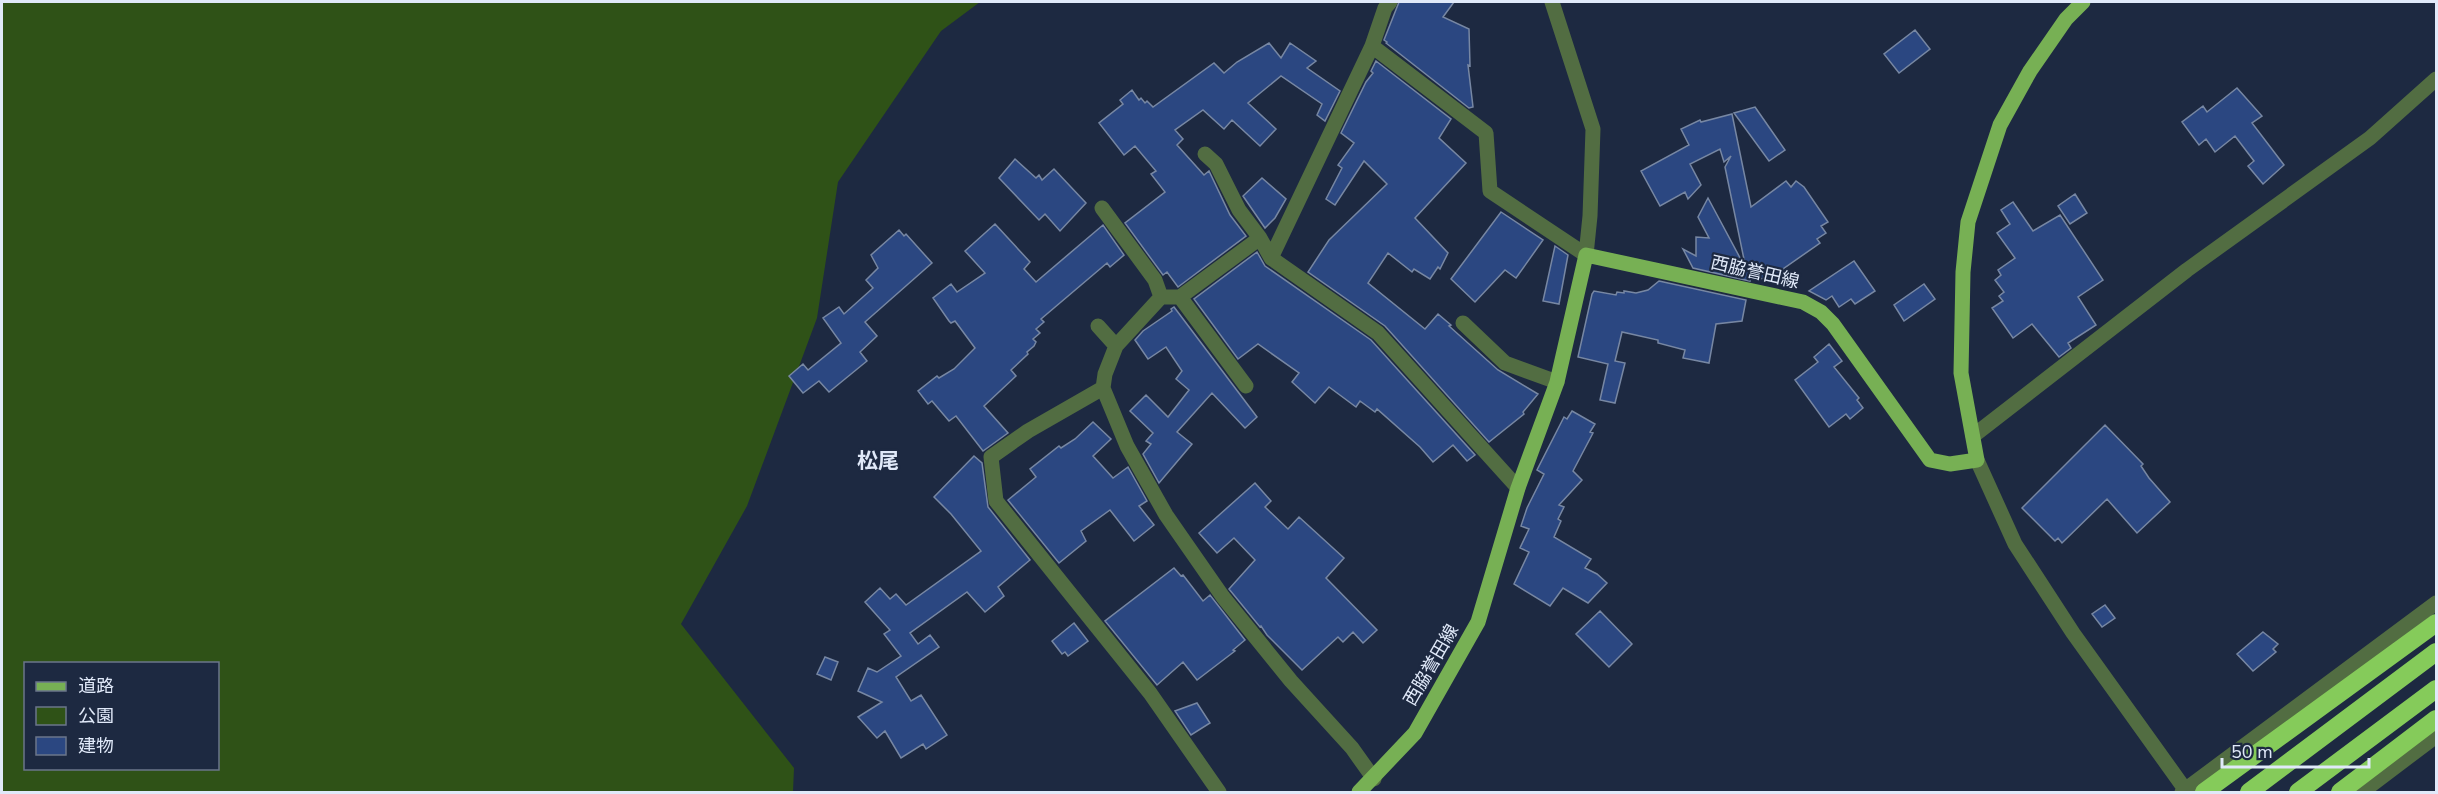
<svg xmlns="http://www.w3.org/2000/svg" width="2438" height="794" viewBox="0 0 2438 794" font-family="'Nunito Sans','Noto Sans JP',sans-serif">
  <style>
    .green { fill: #2f5217; fill-rule: evenodd }
    .building { fill: #2b4781; stroke: #7787a3; stroke-width: 1.5 }
    .lines { fill: none; stroke-linecap: round; stroke-linejoin: round }
    .minor { stroke: #526d42; stroke-width: 15 }
    .major { stroke: #77b054; stroke-width: 15 }
    .highway { stroke: #85cb5a; stroke-width: 18 }
    .labels { text-anchor: middle; dominant-baseline: central; stroke-width: 4.5; stroke-linejoin: round; paint-order: stroke }
    .street-label { font-size: 18px; fill: #e0e9f9; stroke: #1d2941 }
    .quarter-label { font-size: 21px; font-weight: bold; fill: #e0e9f9; stroke: #1d2941 }
  </style>
  <rect width="100%" height="100%" fill="#1d2941"/>
  <path class="green" d="M2 2H980L941 31 838 182 817 318 747 506 681 624 794 768 793 792H2ZM26 664H218V768H26Z"/>
  <path class="building" d="M1399 2H1454L1443 17 1469 29 1470 66 1468 65 1473 107 1469 108 1386 43 1387 42 1384 40Z
    M1915 30 1930 49 1899 73 1884 54Z
    M1269 43 1281 58 1290 43 1316 61 1307 68 1340 91 1325 121 1317 115 1322 104 1281 76 1248 103 1276 129 1260 146 1232 120 1224 129 1203 110 1175 130 1183 139 1177 145 1204 175 1209 171 1230 215 1246 236 1178 287 1167 272 1163 275 1125 223 1165 192 1151 174 1156 171 1135 146 1124 155 1099 123 1123 104 1120 100 1132 90 1139 100 1141 98 1145 103 1147 101 1153 107 1214 63 1224 73 1237 62Z
    M1376 61 1451 119 1439 138 1466 163 1415 218 1448 253 1440 269 1438 267 1430 279 1414 269 1412 272 1388 253 1368 283 1425 329 1438 314 1451 325 1449 326 1498 370 1538 394 1523 412 1524 414 1489 442 1385 326 1308 272 1329 240 1387 184 1364 161 1335 205 1326 199 1342 168 1338 165 1354 143 1341 133 1366 82 1373 73 1371 71Z
    M2237 88 2262 116 2252 123 2284 165 2263 184 2248 166 2254 161 2235 136 2215 152 2206 139 2199 145 2182 122 2203 106 2207 112Z
    M1755 107 1785 150 1769 161 1734 113Z
    M1732 114 1751 207 1786 181 1791 187 1796 181 1804 187 1828 222 1821 226 1826 233 1817 239 1820 243 1783 269 1780 283 1751 276 1750 281 1693 268 1683 249 1696 256V237L1709 238 1698 217 1708 198 1746 269 1725 167 1731 156 1724 162 1720 149 1690 164 1701 185 1688 199 1685 192 1660 206 1641 171 1689 145 1681 129 1700 120 1701 122Z
    M1015 159 1036 178 1039 175 1042 180 1054 169 1086 203 1060 231 1045 214 1039 220 999 178Z
    M1262 178 1286 199 1275 218 1265 228 1243 196Z
    M2075 194 2087 213 2070 224 2058 206Z
    M2013 202 2033 231 2060 215 2103 280 2078 297 2096 325 2068 343 2071 348 2059 357 2032 324 2013 338 1992 308 2003 301 1999 296 2004 292 1995 280 2001 275 1998 270 2015 258 1997 233 2010 224 2001 210Z
    M1501 212 1543 240 1516 278 1505 270 1475 302 1451 279Z
    M995 224 1030 262 1024 269 1036 282 1103 225 1124 255 1110 267 1107 263 1041 319 1044 322 1036 329 1040 333 1033 339 1036 342 1034 346 1027 352 1028 354 1011 370 1016 376 984 406 1008 433 983 451 956 416 949 421 932 401 928 404 918 391 937 376 939 378 954 369 975 348 955 321 951 323 949 321 933 298 951 284 957 292 985 273 965 251Z
    M899 230 904 236 906 234 932 263 865 322 877 336 860 352 867 361 829 392 819 381 803 393 789 376 803 364 808 370 841 343 823 318 839 307 844 314 873 288 866 280 878 268 871 255Z
    M1555 246 1568 255 1559 304 1543 301Z
    M1257 252 1265 266 1371 340 1475 455 1467 461 1453 445 1433 462 1420 447 1377 409 1375 412 1360 401 1356 407 1329 387 1315 403 1292 382 1299 373 1258 344 1238 359 1194 299Z
    M1854 261 1875 291 1855 304 1851 299 1839 307 1832 296 1826 300 1809 291Z
    M1659 281 1746 300 1742 321 1716 324 1709 363 1683 358 1685 350 1658 343V340L1622 332 1615 361 1625 363 1615 403 1600 400 1608 364 1578 357 1592 294 1594 291 1616 295 1617 292 1624 293V291L1636 293 1648 290Z
    M1924 284 1935 299 1904 321 1894 305Z
    M1174 307 1257 417 1245 428 1212 393 1177 432 1192 444 1159 483 1143 454 1151 444 1146 441 1153 433 1130 411 1146 395 1168 417 1189 390 1176 379 1182 371 1166 347 1148 359 1135 340 1143 331 1172 311 1171 309Z
    M1829 344 1842 361 1834 367 1859 398 1857 400 1863 408 1850 419 1846 414 1829 427 1795 380 1818 362 1814 357Z
    M1572 411 1595 424 1590 432 1593 433 1573 471 1582 480 1559 505 1564 507 1558 519 1561 521 1554 537 1591 559 1585 568 1597 574 1607 583 1588 603 1563 588 1550 606 1514 584 1529 552 1520 548 1529 529 1521 526 1527 508 1544 474 1537 470 1564 417 1567 419Z
    M1093 422 1111 439 1093 456 1113 478 1128 467 1147 501 1139 506 1154 525 1134 541 1110 510 1081 531 1086 541 1059 563 1008 500 1036 477 1030 469 1059 446 1061 448 1075 439Z
    M2105 425 2143 464 2141 466 2149 478 2170 502 2137 533 2107 499 2062 543 2058 538 2055 541 2022 508Z
    M974 456 982 463 988 507 1030 560 998 587 1004 596 985 612 967 592 910 633 918 644 930 635 939 647 896 677 911 701 921 695 947 735 926 749 923 744 901 758 885 731 877 738 858 717 882 702 858 691 868 668 877 672 901 656 884 634 890 630 865 602 880 588 890 599 896 594 906 605 981 551 951 514 934 497Z
    M1255 483 1271 501 1265 507 1288 529 1299 517 1344 558 1326 578 1377 630 1363 643 1353 632 1343 642 1338 637 1302 670 1267 635 1261 626 1260 627 1229 589 1255 560 1234 538 1217 553 1199 533Z
    M1174 568 1181 576 1183 575 1203 601 1210 595 1245 640 1233 650 1235 651 1197 680 1183 662 1157 685 1105 621Z
    M2105 605 2115 618 2102 627 2092 614Z
    M1600 611 1632 644 1609 667 1576 634Z
    M1074 623 1088 641 1068 656 1065 652 1062 654 1052 641Z
    M2263 632 2278 644 2273 649 2276 652 2253 671 2237 654Z
    M825 657 838 662 831 680 817 674Z
    M1197 703 1210 723 1191 735 1175 711Z"/>
  <g class="lines">
    <path class="minor" d="M1372 46 1486 133 1490 191 1586 255 1590 216 1593 129 1552 2
      M1205 154 1216 164 1239 210 1260 238
      M1102 208 1155 280 1161 297
      M1271 258 1372 46 1385 8 1390 2
      M1180 297 1246 386
      M1463 323 1505 363 1557 382
      M1098 326 1116 346
      M1103 388 1028 431 991 457 996 501 1150 693 1219 792
      M1973 436 2187 270 2370 138 2436 79
      M1977 460 2015 544 2073 633 2187 792
      M1374 779 1352 748 1291 681 1223 597 1166 515 1127 446 1103 388 1105 374 1116 346 1161 297H1180L1260 238 1271 258 1378 333 1518 488
      M2182 792 2436 603
      M2362 792 2436 736"/>
    <path class="major" d="M1359 792 1415 733 1478 622 1518 488 1557 382 1586 255 1803 302 1821 312 1833 324 1930 460 1950 464 1977 460 1961 373 1963 272 1968 222 2000 125 2030 71 2066 19 2083 2"/>
    <path class="highway" d="M2204 792 2436 623
      M2249 792 2436 652
      M2298 792 2436 689
      M2340 792 2436 719"/>
  </g>
  <g class="labels">
    <g class="street-label">
      <text transform="translate(1755 272) rotate(13)">西脇誉田線</text>
      <text transform="translate(1431 665) rotate(-60)">西脇誉田線</text>
    </g>
    <g class="quarter-label">
      <text x="878" y="461">松尾</text>
    </g>
  </g>
  <rect width="2438" height="794" fill="none" stroke="#e0e9f9" stroke-width="6"/>
  <rect x="24" y="662" width="195" height="108" fill="#1d2941" stroke="#6b768b" stroke-width="1.5"/>
  <rect x="36" y="682" width="30" height="9" fill="#77b054" stroke="#6b768b" stroke-width="1.5"/>
  <text x="78" y="692" font-size="18" fill="#e0e9f9">道路</text>
  <rect x="36" y="707" width="30" height="18" fill="#2f5217" stroke="#6b768b" stroke-width="1.5"/>
  <text x="78" y="722" font-size="18" fill="#e0e9f9">公園</text>
  <rect x="36" y="737" width="30" height="18" fill="#2b4781" stroke="#6b768b" stroke-width="1.5"/>
  <text x="78" y="752" font-size="18" fill="#e0e9f9">建物</text>
  <path d="M2222 758v9h147v-9" fill="none" stroke="#e0e9f9" stroke-width="3"/>
  <text x="2231" y="758" font-size="18" fill="#e0e9f9" stroke="#1d2941" stroke-width="4.5" paint-order="stroke">50 m</text>
</svg>
